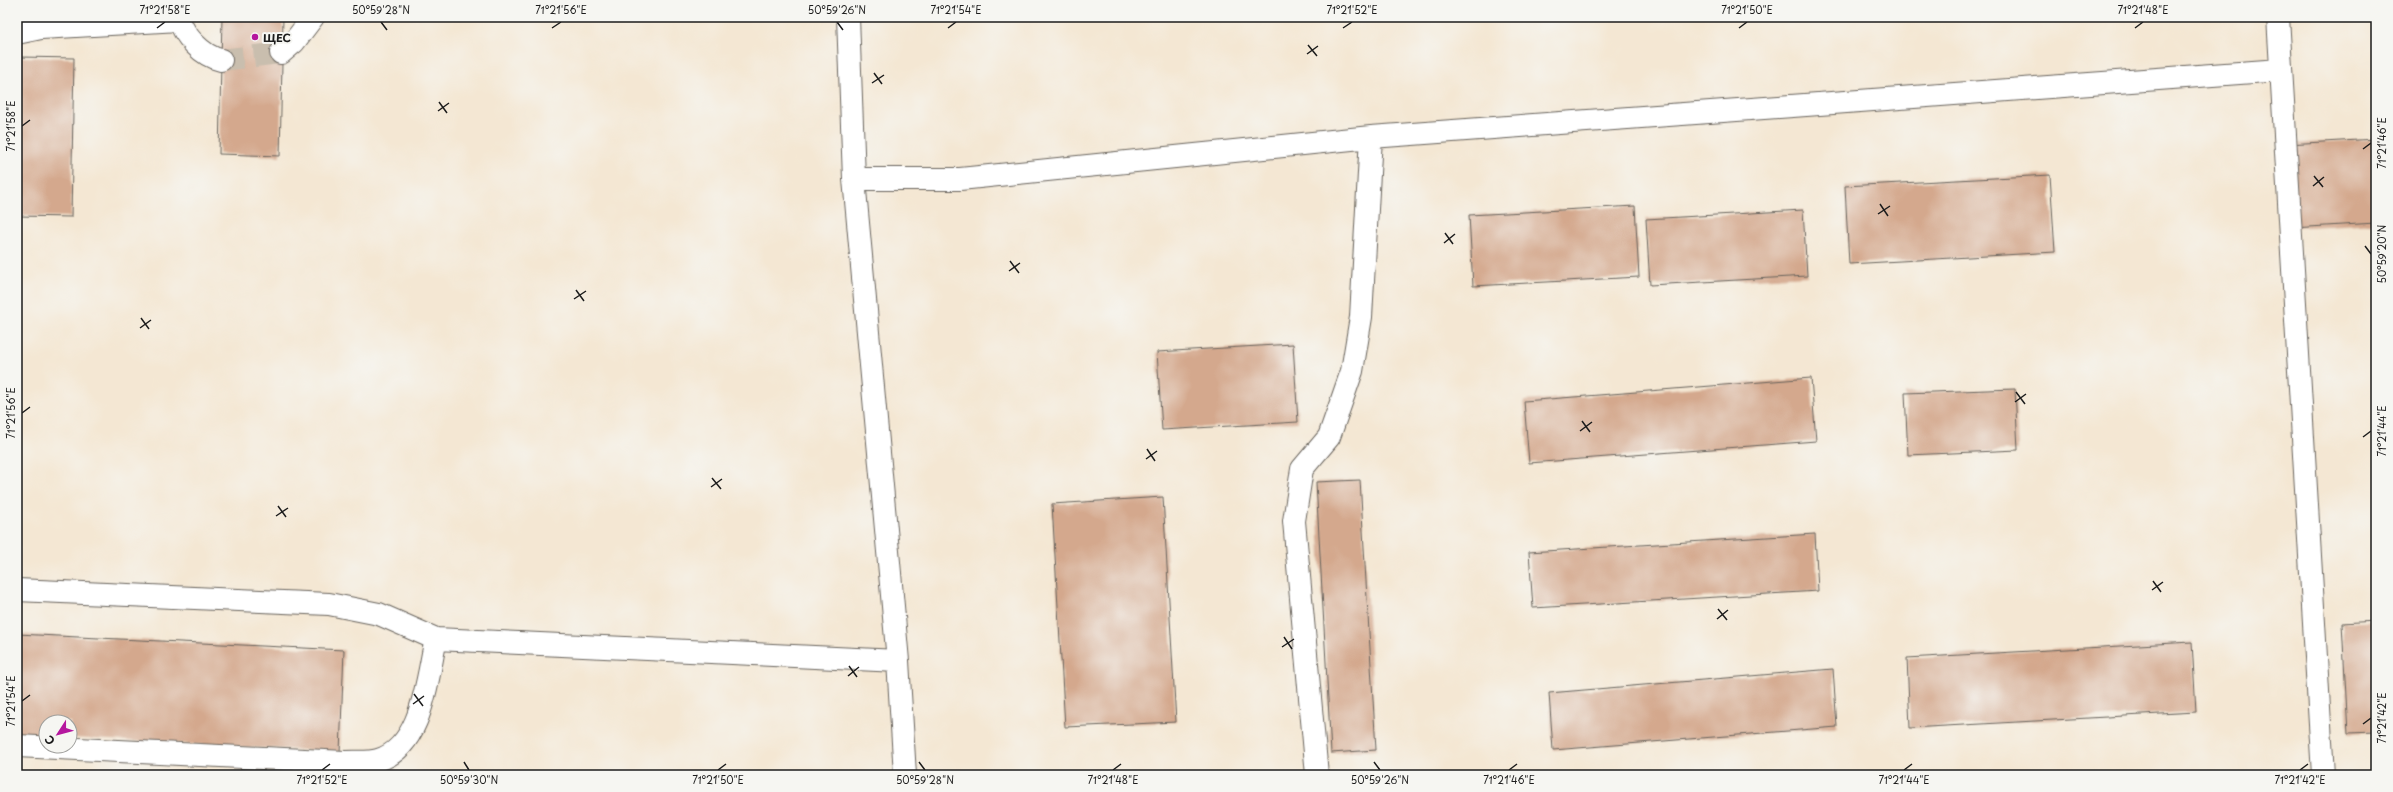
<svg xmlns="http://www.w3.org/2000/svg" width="2393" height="792" viewBox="0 0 2393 792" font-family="'Playpen Sans',sans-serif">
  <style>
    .building { fill: #d4a88d }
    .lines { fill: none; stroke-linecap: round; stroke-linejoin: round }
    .minor-tunnel { stroke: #c9beae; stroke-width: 22; stroke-dasharray: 22 11; stroke-linecap: butt }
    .minor-casing { stroke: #68635c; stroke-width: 24 }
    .minor { stroke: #fff; stroke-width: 22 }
    .ticks { fill: none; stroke: #1c1c1c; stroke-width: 1.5 }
    .poi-dot { fill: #b5179e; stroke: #f6f6f2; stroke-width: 1.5 }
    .labels { text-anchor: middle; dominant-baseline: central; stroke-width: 4; stroke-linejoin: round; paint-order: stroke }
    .poi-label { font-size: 11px; font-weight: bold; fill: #1c1c1c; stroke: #f6f6f2; text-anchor: start }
    .neatline { fill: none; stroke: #1c1c1c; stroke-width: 1.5 }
    .ticks-label { font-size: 10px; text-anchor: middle; fill: #1c1c1c }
  </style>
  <rect width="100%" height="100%" fill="#f6f6f2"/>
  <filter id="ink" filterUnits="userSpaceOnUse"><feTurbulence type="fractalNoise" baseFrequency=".025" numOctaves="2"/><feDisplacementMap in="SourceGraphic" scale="8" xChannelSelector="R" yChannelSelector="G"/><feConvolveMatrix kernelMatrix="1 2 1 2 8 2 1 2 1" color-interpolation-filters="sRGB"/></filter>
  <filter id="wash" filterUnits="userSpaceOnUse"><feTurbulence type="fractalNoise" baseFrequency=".012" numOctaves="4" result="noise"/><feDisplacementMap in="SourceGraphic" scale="16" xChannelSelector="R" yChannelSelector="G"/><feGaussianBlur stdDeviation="0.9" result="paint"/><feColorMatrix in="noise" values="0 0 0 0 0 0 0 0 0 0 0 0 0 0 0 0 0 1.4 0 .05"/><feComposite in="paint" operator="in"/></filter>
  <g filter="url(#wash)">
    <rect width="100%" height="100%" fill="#f4e7d3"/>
    <g id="blocks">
      <path class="building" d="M222 17H283L280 156 219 154Z
        M20 57 74 58 71 217 18 216Z
        M2376 139V223L2292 228 2287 144Z
        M2050 175 2055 252 1849 264 1845 186Z
        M1635 206 1639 277 1473 286 1469 215Z
        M1803 210 1807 276 1650 285 1646 219Z
        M1293 344 1298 422 1162 430 1157 352Z
        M1811 378 1816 441 1529 463 1524 401Z
        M2015 389 2018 450 1908 455 1905 393Z
        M1360 480 1376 750 1331 753 1316 482Z
        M1163 497 1176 722 1065 727 1052 504Z
        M1815 534 1818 591 1533 608 1529 552Z
        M2376 621V732L2348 733 2342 623Z
        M17 634 344 650 340 752 70 738V722H46V737L17 736Z
        M2192 642 2196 712 1910 728 1907 658Z
        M1833 669 1837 727 1553 750 1549 693Z"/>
    </g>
  </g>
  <g filter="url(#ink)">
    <use href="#blocks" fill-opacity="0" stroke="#68635c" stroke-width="1"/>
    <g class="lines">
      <path class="minor-tunnel" d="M221 60 281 53"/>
      <g class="minor-casing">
        <path id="minor" d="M178 17C184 36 202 56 221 60
          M848 17 854 179 898 661 905 775
          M2278 17 2323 775
          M17 33 41 28 179 20
          M281 53 294 42 313 17
          M854 179H960L1371 137 2280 70
          M17 590 329 604 379 614 436 639 898 661
          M17 746 345 762C355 761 368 763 378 760 423 747 427 677 436 639
          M1317 775 1294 521 1302 469 1329 437 1352 371 1361 317 1371 137"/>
      </g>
      <use href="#minor" class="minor"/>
    </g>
  </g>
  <path class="ticks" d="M381 22 387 30M837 22 843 30M157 28 165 22M552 28 561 22M948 28 956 22M1343 28 1352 22M1739 28 1747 22M2135 28 2143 22M1308 45 1317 56M1307 54 1318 46M874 73 882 84M872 83 884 75M439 102 447 113M438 111 449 103M22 126 30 120M2363 149 2371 143M2314 176 2323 187M2313 186 2324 177M1880 204 1888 216M1878 214 1890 206M1445 233 1453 244M1444 243 1455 234M2365 246 2371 254M1010 261 1019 273M1009 271 1020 263M576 290 584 301M574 299 586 291M141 318 149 329M140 328 151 320M2016 392 2025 404M2015 402 2026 394M22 413 30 407M1582 421 1590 432M1580 431 1592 422M2363 437 2371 431M1147 449 1155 461M1146 459 1157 451M712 478 721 489M711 487 722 479M278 506 286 517M276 516 288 508M2153 581 2161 592M2152 590 2163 582M1718 609 1727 620M1717 619 1728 610M1284 637 1292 649M1282 647 1294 639M849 666 857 677M848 676 859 667M414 694 423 706M22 701 30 695M413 704 424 696M2363 724 2371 718M464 762 469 770M919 762 925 770M1374 762 1380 770M322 770 330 764M718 770 726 764M1113 770 1121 764M1509 770 1517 764M1904 770 1912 764M2300 770 2308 764"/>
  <circle class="poi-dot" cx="255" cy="37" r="4"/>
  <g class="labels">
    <g class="poi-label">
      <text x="263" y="37">ЩЕС</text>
    </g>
  </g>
  <rect width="2393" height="792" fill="none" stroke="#f6f6f2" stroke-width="44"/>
  <g transform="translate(58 734) rotate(234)"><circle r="19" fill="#f6f6f2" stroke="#9f9f9c"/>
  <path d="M0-3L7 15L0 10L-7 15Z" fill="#b5179e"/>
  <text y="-6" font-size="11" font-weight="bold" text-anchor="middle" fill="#1c1c1c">С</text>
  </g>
  <rect x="22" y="22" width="2349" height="748" class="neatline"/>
  <g class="ticks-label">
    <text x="165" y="14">71°21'58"E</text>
    <text x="381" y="14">50°59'28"N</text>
    <text x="561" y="14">71°21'56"E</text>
    <text x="837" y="14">50°59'26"N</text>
    <text x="956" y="14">71°21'54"E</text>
    <text x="1352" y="14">71°21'52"E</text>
    <text x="1747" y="14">71°21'50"E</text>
    <text x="2143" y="14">71°21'48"E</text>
    <text transform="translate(11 126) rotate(-90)" y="4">71°21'58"E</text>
    <text transform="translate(2382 143) rotate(-90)" y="4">71°21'46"E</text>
    <text transform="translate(2382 254) rotate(-90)" y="4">50°59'20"N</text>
    <text transform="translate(11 413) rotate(-90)" y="4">71°21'56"E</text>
    <text transform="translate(2382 431) rotate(-90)" y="4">71°21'44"E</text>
    <text transform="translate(11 701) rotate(-90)" y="4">71°21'54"E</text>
    <text transform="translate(2382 718) rotate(-90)" y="4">71°21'42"E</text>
    <text x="322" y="784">71°21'52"E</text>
    <text x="469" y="784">50°59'30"N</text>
    <text x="718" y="784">71°21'50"E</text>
    <text x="925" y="784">50°59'28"N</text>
    <text x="1113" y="784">71°21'48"E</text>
    <text x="1380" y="784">50°59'26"N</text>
    <text x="1509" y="784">71°21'46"E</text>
    <text x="1904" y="784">71°21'44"E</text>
    <text x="2300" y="784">71°21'42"E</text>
  </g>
</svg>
